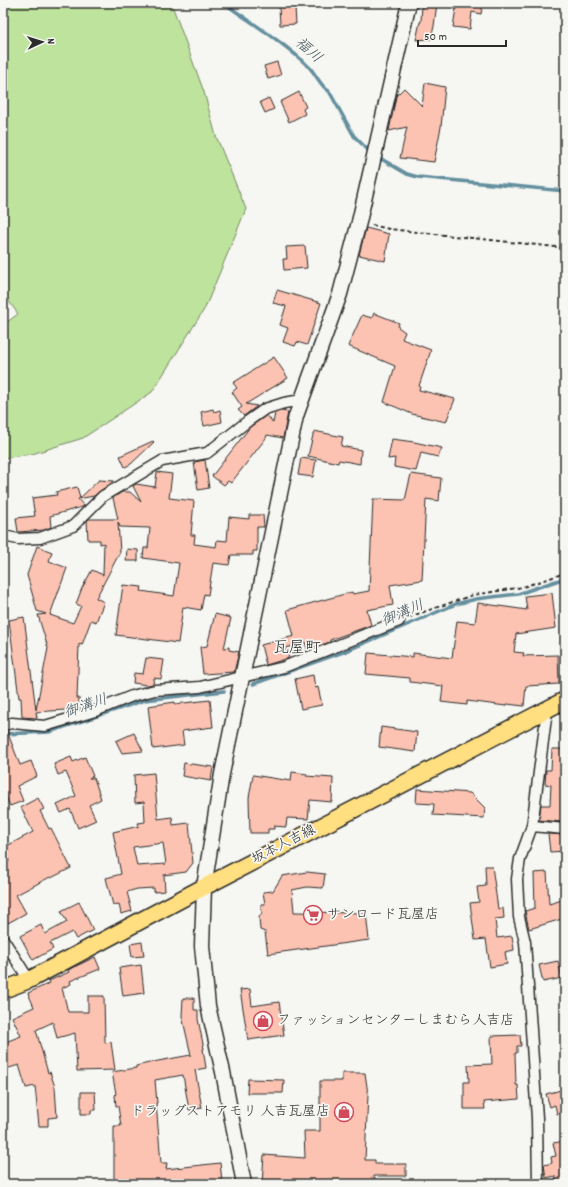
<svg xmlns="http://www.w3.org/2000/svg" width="568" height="1187" viewBox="0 0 568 1187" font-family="Dekko,'Klee One',sans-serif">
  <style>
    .green { fill: #bee39d; stroke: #748764 }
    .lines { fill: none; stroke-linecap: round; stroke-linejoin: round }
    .stream { stroke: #648f9e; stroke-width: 3.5 }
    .building { fill: #fcc3b2; stroke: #2b2b2b; fill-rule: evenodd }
    .street-casing { stroke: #2b2b2b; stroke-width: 13 }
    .secondary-casing { stroke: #2b2b2b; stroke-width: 17 }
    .primary-casing { stroke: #2b2b2b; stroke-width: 19 }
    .path { stroke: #2b2b2b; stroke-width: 2; stroke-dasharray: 4 3; stroke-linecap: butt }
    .street { stroke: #f6f6f2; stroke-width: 10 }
    .secondary { stroke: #f6f6f2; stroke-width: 14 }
    .primary { stroke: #ffdf80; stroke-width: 16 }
    .labels { text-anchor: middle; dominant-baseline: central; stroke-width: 3.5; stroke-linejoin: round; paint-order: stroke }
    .street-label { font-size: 14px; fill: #2b2b2b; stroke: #f6f6f2 }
    .poi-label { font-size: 14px; fill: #2b2b2b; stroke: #f6f6f2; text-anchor: start }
    .water-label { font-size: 15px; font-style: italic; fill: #43545b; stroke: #f6f6f2 }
    .quarter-label { font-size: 16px; fill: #2b2b2b; stroke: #f6f6f2 }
  </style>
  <rect width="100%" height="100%" fill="#f6f6f2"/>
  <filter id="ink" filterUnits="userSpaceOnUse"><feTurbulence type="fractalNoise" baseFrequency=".025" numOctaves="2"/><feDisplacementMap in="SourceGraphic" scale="8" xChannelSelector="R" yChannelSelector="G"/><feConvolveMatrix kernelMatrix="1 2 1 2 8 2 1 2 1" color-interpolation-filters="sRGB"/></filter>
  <g filter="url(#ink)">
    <path class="green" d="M3 3H165L173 8 204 92 216 136 246 209 205 308 152 392 83 438 32 454 3 458V325L18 314 3 293Z"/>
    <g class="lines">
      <path class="stream" d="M224 3C253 24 285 43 310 68 316 75 323 89 329 91L354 136 371 153
        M378 157 407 174 418 177 565 191
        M253 684 346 651 456 604 476 599 518 594 565 578
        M3 734 49 732 145 700 224 691"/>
    </g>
    <path class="building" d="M422 3H437L434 26 431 39 416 40 420 22H421Z
      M452 3H483L481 14 472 12 470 29 453 27 456 8 451 7Z
      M279 7H295L296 24 280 25Z
      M277 62 281 75 268 79 264 66Z
      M425 83 445 87 441 127 434 162 400 158 407 127 389 131 396 96 404 88 422 106Z
      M299 92 306 107 303 109 305 114 289 122 280 102Z
      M269 98 274 109 265 113 260 102Z
      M366 228 389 234 385 261 359 255Z
      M305 246 307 268 284 270 283 259H287L286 247Z
      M277 290 321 303 307 345 297 342 295 346 283 342 288 328 280 325 286 306 273 303Z
      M374 313 399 323 398 327 405 332 402 339 431 350 419 386H420L419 390 455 399 446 422 412 414 384 402 395 366 348 346 362 315 372 318Z
      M274 357 288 378 246 404 257 406 244 416 238 410 242 407 232 392 237 388 233 383Z
      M213 409 214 412 220 410 222 422 204 426 201 412Z
      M281 411 288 412 283 438 267 435 266 438 231 483 228 481 224 485 212 476 250 427 267 415 273 423 275 413Z
      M314 431 343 437 341 446 361 450 360 464 339 460 338 463 308 456Z
      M392 439 414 442 442 448 438 457 421 453 416 471 394 467 395 458 388 459Z
      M153 441 154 442 131 464 125 467 120 456Z
      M301 458 316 460 313 477 298 475Z
      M205 460 209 488 198 490 194 462Z
      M157 472 172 474 169 498 194 501 191 535H195L194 544 216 547 217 540 227 541 229 517 249 519V515H263L264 527H257V551H253V555H231L229 565 213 563 208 595 204 594 201 610 183 607 178 643 116 635 123 585 142 587 141 591 174 596 179 563 143 558 144 548H148L150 528 120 527 118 522 120 552 96 598 104 602 96 622 91 620 82 645 79 644 77 698H79V709L36 712 37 718 22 717 21 698H19L9 620 24 617 36 710 48 648 38 615 46 614 37 611 27 575 37 546 52 552 49 561 67 568 50 615 73 623 81 606 76 604 82 588 92 570 103 575 104 543 100 544V540H88L87 521 89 519H118L113 498 122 492H130L141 502 133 486 136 484 155 487Z
      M411 474 441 478 439 501 426 499 422 580 390 585 393 605 367 610 371 625 330 640V642L321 645 307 649 305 642 286 648 289 658 266 665 261 645 294 636 287 610 352 592 353 594 369 591 373 499 405 500Z
      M99 480 114 481 100 491 94 496 78 499 84 506 82 507 50 516 51 527 44 530 18 532 16 518 35 516 32 498 57 495 56 492 77 487 80 498Z
      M127 549 138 550V561H126Z
      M552 593 556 628 516 634 514 652 524 653 523 656 558 655 559 684 526 686 524 706 507 704 506 706 467 701V705L441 702 443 686 410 682V678L366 674 368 653 413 657V653L452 658 457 621 475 623 478 603 527 610 525 596Z
      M215 614 231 618 224 648 229 647V650L239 652 234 672 203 674 200 647 207 646Z
      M146 658 164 660 161 679 154 678 153 684 148 685 133 683 134 673 143 674Z
      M313 675 315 688 318 687 322 705 301 709 295 679Z
      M210 700 213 727 182 731 184 745 153 749 148 706 175 702V704Z
      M381 727 417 732 415 752 379 747Z
      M3 731H7L20 765 31 761 37 776 17 786 23 801 10 806 3 790Z
      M134 733 143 751 122 753 116 741Z
      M552 749H565V821H563V822L539 820 541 805H550L551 785 545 784 546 770H551Z
      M71 757 73 762 85 757 93 776 89 778H94L101 799 89 805 96 820 78 828 70 809 61 813 57 805 76 796 66 772 58 775 54 764Z
      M184 763 213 767 211 781 182 776Z
      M292 772 307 774 306 776 333 778 332 802 310 800 308 819 287 818 286 827 274 826V829H268V833H250L249 798 253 775 291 781Z
      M154 773 158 819 172 817 173 825 189 823 193 863 186 872 164 875 165 891 154 892V888L137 889 127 892 132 911 121 914 119 904 113 905 106 878 121 874 113 832 139 826 138 823 145 822 144 802 135 803 134 775ZM163 843 166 864 137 866 133 847Z
      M417 789 470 793 485 808 484 818 433 815 434 804 416 803Z
      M38 798 44 809 40 811 49 829 51 828 71 868 51 878 50 877 16 895 26 913 8 923 3 913V864L9 861 3 848 33 832 21 807Z
      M548 834 565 835V851L550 852Z
      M485 866H492L498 909 503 908 504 918 495 919 497 938 512 936 514 950 505 952 507 964 490 967 486 939 475 940 470 903 479 902 477 887 486 886Z
      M307 872 325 874 323 888 307 887 292 890 294 912 366 913 369 940 268 954 265 932 260 930 259 917 262 913 261 904H265L263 892 273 891 282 876Z
      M547 872 549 904 562 900 565 909V918L529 929 525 911 535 908 534 873Z
      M79 902 93 930 76 939 72 932 50 943 53 949 33 960 20 936 41 925 45 934 67 922 61 911Z
      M142 942 144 956 132 957 130 944Z
      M95 957 100 969 70 981 71 984 62 988 68 1012H88V996H104L105 1043 111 1042 115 1070 77 1071 75 1033 57 1038 53 1022 36 1030 48 1073 50 1072 55 1087 57 1117 48 1118V1126H39L35 1086 26 1088 19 1065 9 1068 3 1050V1043L21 1036 12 1017 34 1007 28 993 50 983 49 981 69 972 68 970Z
      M558 961 562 978 543 982 539 965Z
      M141 965 144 993 123 996 119 968Z
      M250 989 252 1006 279 1002 284 1035 248 1040 240 990Z
      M183 998H194V1010H198V1019L204 1049H203L206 1068 195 1070 202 1108 189 1110 183 1075 155 1080 157 1103H156L161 1163H167L166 1169 220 1163 222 1181 193 1184H114V1126H121L118 1106H116L115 1095 116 1094 112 1072 136 1068V1066L158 1061 191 1055 182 1016Z
      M520 1035 521 1046H517V1053H515L516 1085H518L519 1099 484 1102 485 1109H464V1082H469L468 1065 492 1064 491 1036Z
      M342 1073H365L368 1094 365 1160H375V1164H406V1176H374V1184H262L264 1155 305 1158 304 1131H320V1081H342Z
      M248 1079 284 1080 283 1093H247Z
      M565 1089V1112L557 1114 555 1105 550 1107 546 1094Z
      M81 1092H95L96 1110H91V1114H81Z
      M565 1141V1180L557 1182 555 1176 546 1178 544 1165 552 1163 551 1157 556 1156 553 1143Z"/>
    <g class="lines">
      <g class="street-casing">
        <path id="street" d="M3 536 18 539 40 538 73 526 103 496 162 461 207 453 248 421 265 409 284 403 302 400
          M3 725 12 723 45 726 95 711 132 696 155 690 200 687 284 667 399 621
          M532 826 565 829
          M3 939 29 980
          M538 1184 537 1118 525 942 519 917 517 879 520 859 532 826 547 710"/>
      </g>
      <g class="secondary-casing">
        <path id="secondary" d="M244 1184 223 1072 208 1006 202 946 204 887 222 774 296 416 340 294 359 222 409 3"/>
      </g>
      <g class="primary-casing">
        <path id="primary" d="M3 990 29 980 204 887 565 700"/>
      </g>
      <path class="path" d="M372 225 389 229 565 248
        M409 617 473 595 523 587 565 573"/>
      <use href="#street" class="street"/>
      <use href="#secondary" class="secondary"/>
      <use href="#primary" class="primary"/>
    </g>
  </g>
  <defs>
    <g id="supermarket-ring" transform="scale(1)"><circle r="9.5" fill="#f6f6f2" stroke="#d1495b" stroke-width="1.5"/><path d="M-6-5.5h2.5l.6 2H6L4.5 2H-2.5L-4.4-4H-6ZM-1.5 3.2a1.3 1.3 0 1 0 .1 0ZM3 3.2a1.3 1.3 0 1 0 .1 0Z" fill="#d1495b"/></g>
    <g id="shop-ring" transform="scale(1)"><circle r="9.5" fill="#f6f6f2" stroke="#d1495b" stroke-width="1.5"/><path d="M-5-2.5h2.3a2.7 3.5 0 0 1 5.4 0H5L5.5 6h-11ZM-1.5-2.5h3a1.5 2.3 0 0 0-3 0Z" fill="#d1495b"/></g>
  </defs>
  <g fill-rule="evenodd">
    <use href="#supermarket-ring" x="313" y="915"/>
    <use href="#shop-ring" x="263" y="1021"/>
    <use href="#shop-ring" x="344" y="1112"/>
  </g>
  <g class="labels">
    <g class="street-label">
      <text transform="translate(284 845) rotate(-27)">坂本人吉線</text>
    </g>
    <g class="poi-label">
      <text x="327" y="915">サンロード瓦屋店</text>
      <text x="277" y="1021">ファッションセンターしまむら人吉店</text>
      <text x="330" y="1112" text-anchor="end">ドラッグストアモリ 人吉瓦屋店</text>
    </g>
    <g class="water-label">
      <text transform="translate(308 51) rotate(42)">福川</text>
      <text transform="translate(403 614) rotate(-23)">御溝川</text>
      <text transform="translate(86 707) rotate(-19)">御溝川</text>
    </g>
    <g class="quarter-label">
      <text x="297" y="648">瓦屋町</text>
    </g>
  </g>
  <rect width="568" height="1187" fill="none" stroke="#f6f6f2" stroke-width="16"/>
  <rect x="8" y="8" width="552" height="1171" fill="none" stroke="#2b2b2b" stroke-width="1.5" filter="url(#ink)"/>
  <g transform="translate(42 42) rotate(86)" stroke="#f6f6f2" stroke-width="3" paint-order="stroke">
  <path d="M0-3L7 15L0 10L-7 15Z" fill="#2b2b2b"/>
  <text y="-6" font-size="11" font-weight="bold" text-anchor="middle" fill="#2b2b2b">N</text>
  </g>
  <path d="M418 40v6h88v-6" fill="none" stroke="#2b2b2b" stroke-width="2"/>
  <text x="424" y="40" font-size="12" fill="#2b2b2b" stroke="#f6f6f2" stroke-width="3" paint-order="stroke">50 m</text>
</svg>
